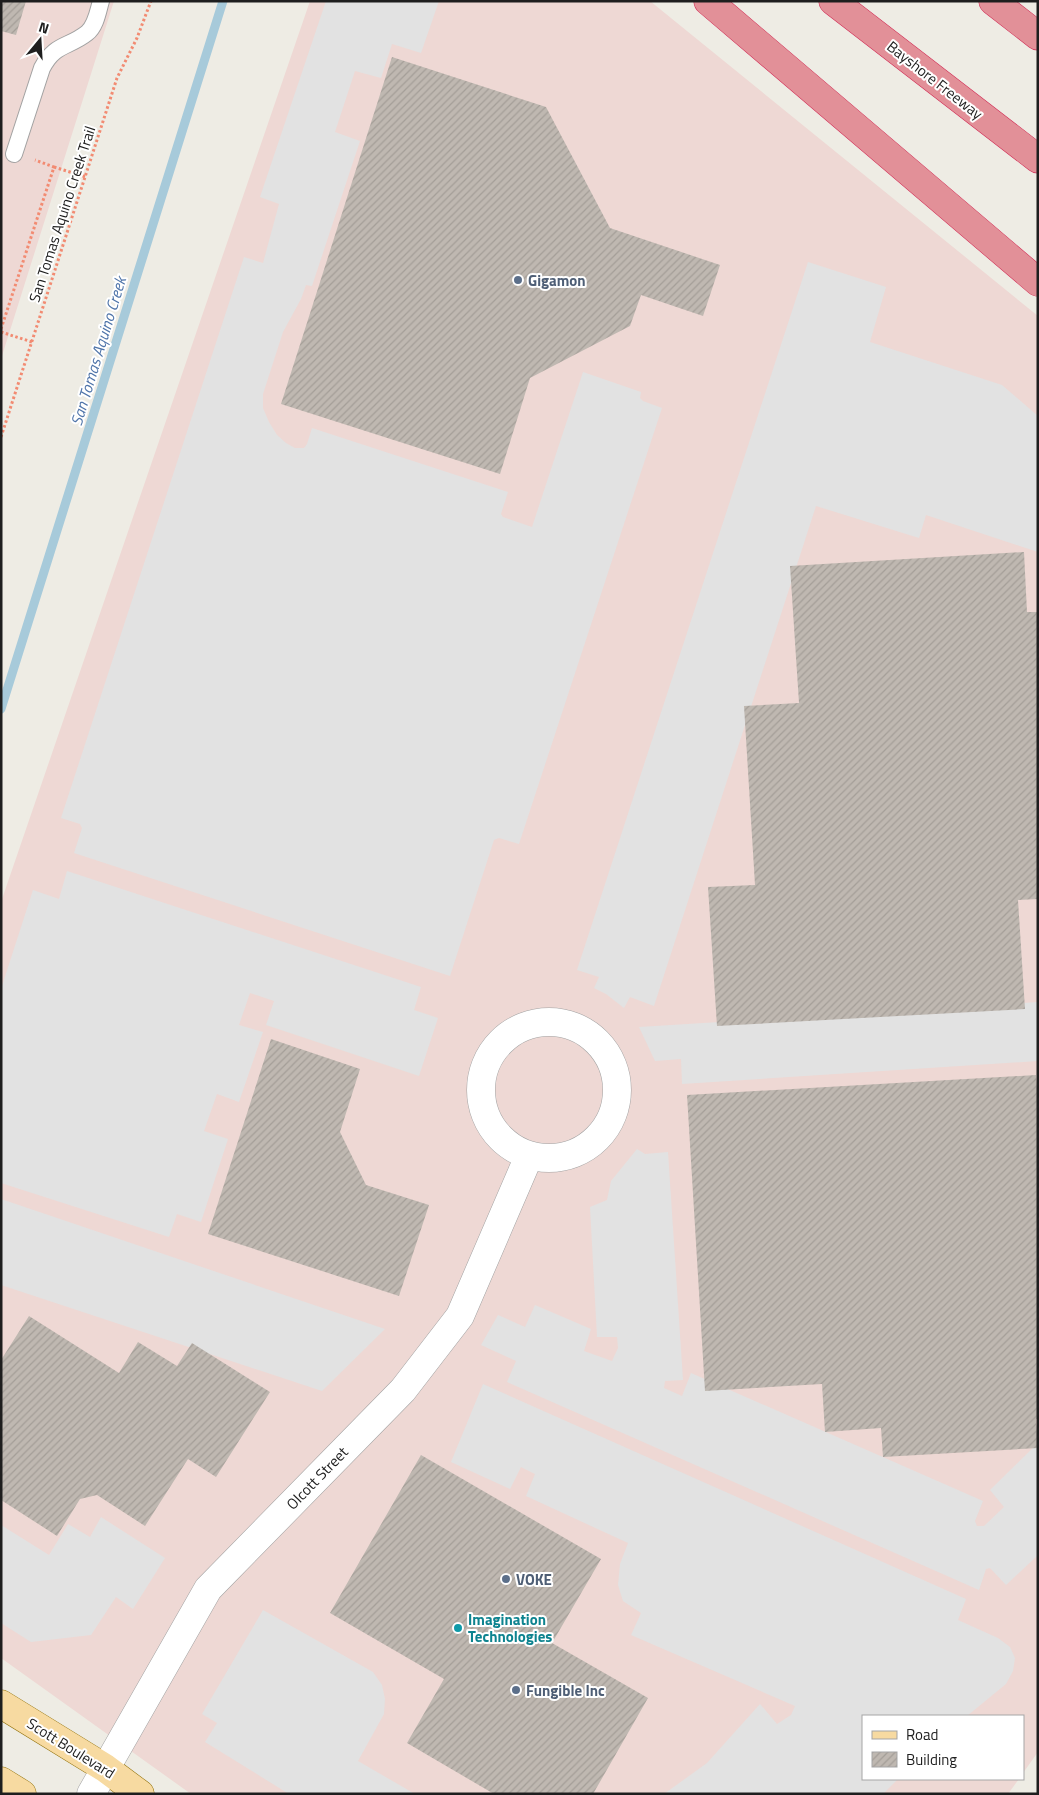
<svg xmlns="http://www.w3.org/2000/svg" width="1039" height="1795" viewBox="0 0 1039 1795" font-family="'Titillium Web',sans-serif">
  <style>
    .commercial { fill: #eed8d4 }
    .parking { fill: #e2e2e2 }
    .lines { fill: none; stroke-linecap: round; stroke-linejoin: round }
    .stream { stroke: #a7cada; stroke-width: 9 }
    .building { fill: url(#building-hatch) }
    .service-casing { stroke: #a2a2a2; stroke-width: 18 }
    .minor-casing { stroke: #a2a2a2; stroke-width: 29 }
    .primary-casing { stroke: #907008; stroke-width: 29 }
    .motorway-casing { stroke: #d12d56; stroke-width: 29 }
    .path { stroke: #f28b72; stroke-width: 3; stroke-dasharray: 2.5 2.5; stroke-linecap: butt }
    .service { stroke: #fff; stroke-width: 16 }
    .minor { stroke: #fff; stroke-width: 28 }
    .primary { stroke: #f7daa1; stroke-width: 28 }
    .motorway { stroke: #e29098; stroke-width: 28 }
    .service-dot { fill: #5c6f8a; stroke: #fff; stroke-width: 2 }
    .culture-dot { fill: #0f9aa8; stroke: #fff; stroke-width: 2 }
    .labels { text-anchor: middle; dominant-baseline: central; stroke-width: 4; stroke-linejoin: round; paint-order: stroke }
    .street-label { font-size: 15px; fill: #1e1e1e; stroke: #fff }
    .service-label { font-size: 15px; font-weight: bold; fill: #4e5e75; stroke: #fff; text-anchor: start }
    .culture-label { font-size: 15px; font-weight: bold; fill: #0d838f; stroke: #fff; text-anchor: start }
    .water-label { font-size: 16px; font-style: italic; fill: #4f74a9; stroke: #fff }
  </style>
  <defs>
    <pattern id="building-hatch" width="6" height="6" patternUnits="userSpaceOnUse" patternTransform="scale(1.25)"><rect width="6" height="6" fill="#bfb8b1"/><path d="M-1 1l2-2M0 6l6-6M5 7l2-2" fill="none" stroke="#a49e98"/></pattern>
  </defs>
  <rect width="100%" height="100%" fill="#eeece4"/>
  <path class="commercial" d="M1 1H114L1 359Z
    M310 1H650L1038 316V1752L1023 1773V1716H863V1779H1019L1008 1794H191L1 1658V902Z"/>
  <path class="parking" d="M326 1H439L421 53 392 44 381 78 355 71 335 132 360 141 312 286 306 285 301 299 283 332 263 394V408L269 422 277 435 286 443 295 448H304L307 444 312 428 508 492 501 514 503 517 532 527 583 372 641 392 640 398 643 401 662 408 519 844 499 838 494 840 450 976 74 853 82 828 80 824 61 818 244 257 263 263 279 204 260 197Z
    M808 262 886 287 870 342 1002 385 1038 416V552L926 515 919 538 816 506 654 1006 630 997 624 1008 606 994 594 988 599 977 577 970Z
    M67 871 421 987 414 1010 438 1018 419 1076 266 1025 274 1001 250 993 239 1025 263 1032 239 1102 217 1094 204 1131 228 1139 201 1222 177 1214 169 1237 1 1183V989L33 890 59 899Z
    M1038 1002V1061L682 1084 681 1059 655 1061 639 1027Z
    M637 1149 645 1154 668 1152 683 1380 665 1381 664 1388 682 1396 691 1373 983 1501 975 1521 977 1526H984L1004 1507 990 1490 1038 1443V1555L1006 1585 990 1568 986 1569 979 1590 507 1382 516 1361 481 1345 498 1315 525 1327 535 1305 591 1329 584 1351 612 1361 618 1348 617 1337H597L590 1207 607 1200 611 1181Z
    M1 1199 385 1329 322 1391 1 1285Z
    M483 1384 966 1599 958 1620 998 1638 1010 1647 1015 1658 1013 1671 1006 1684 967 1716H863V1779H898L883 1794H664L707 1763 760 1704 777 1724 791 1715 795 1706 631 1635 641 1613 623 1601 618 1585 620 1564 628 1543 526 1496 535 1474 521 1467 510 1489 451 1462Z
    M101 1517 165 1558 133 1609 116 1597 91 1635 31 1642 1 1623V1525L49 1555 68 1524 90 1537Z
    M263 1610 373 1672 382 1685 385 1699 384 1714 358 1761 415 1794H289L205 1742 217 1723 202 1714Z"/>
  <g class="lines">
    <path class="stream" d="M1 709 223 1"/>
  </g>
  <path class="building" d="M1 1H26L16 35 1 31Z
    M392 57 546 107 610 228 720 265 703 316 641 295 630 326 530 378 500 474 281 404Z
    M1024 552 1027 612H1038V899L1018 900 1025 1009 717 1026 708 887 755 885 744 706 799 703 790 566Z
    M271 1039 360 1069 340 1132 366 1185 429 1205 399 1296 208 1234Z
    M1036 1075 1038 1101V1419H1036L1038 1448 883 1457 881 1428 825 1432 822 1384 705 1391 687 1095Z
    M29 1316 119 1373 138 1342 177 1366 192 1343 270 1392 216 1477 188 1459 145 1526 97 1495 80 1499 57 1536 1 1500V1360Z
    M421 1455 601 1559 552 1643 648 1698 593 1794H494L407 1743 444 1679 330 1613Z"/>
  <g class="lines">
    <g class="service-casing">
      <path id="service" d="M14 154 42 68C55 43 68 48 87 33 96 26 98 11 101 1"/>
    </g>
    <g class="minor-casing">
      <path id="minor" d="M481 1090a68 68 0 1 1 136 0a68 68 0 1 1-136 0Z
        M91 1794 208 1589 403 1390 460 1316 529 1156"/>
    </g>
    <g class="primary-casing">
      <path id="primary" d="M1 1704 105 1768 140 1794
        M1 1781 22 1794"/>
    </g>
    <g class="motorway-casing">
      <path id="motorway" d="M708 1 1038 282
        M833 1 1038 159
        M993 1 1038 36"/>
    </g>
    <path class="path" d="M54 167 86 177
      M1 329 54 167 35 160
      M1 332 32 342
      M1 437 117 78 137 38 151 1"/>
    <use href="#service" class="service"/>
    <use href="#minor" class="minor"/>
    <use href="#primary" class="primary"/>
    <use href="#motorway" class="motorway"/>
  </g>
  <g class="service-dot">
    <circle cx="518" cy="280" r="5"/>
    <circle cx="506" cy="1579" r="5"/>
    <circle cx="516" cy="1690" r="5"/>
  </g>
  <circle class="culture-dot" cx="458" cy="1628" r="5"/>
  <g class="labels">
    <g class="street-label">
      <text transform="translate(935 80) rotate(38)">Bayshore Freeway</text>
      <text transform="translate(62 214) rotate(-72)">San Tomas Aquino Creek Trail</text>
      <text transform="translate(317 1478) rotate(-46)">Olcott Street</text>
      <text transform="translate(71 1748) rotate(32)">Scott Boulevard</text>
    </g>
    <g class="service-label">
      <text x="528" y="280">Gigamon</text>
      <text x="516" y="1579">VOKE</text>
      <text x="526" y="1690">Fungible Inc</text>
    </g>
    <g class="culture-label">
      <text x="468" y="1619">Imagination<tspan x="468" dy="17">Technologies</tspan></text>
    </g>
    <g class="water-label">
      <text transform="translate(98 351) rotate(-73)">San Tomas Aquino Creek</text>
    </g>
  </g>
  <rect width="1039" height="1795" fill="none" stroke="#1e1e1e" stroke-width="5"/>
  <rect x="862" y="1715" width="162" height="65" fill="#ffffff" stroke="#a5a5a5"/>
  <rect x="872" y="1731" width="25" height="8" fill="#f7daa1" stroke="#a5a5a5"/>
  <text x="906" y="1740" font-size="15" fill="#1e1e1e">Road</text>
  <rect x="872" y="1752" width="25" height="15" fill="url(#building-hatch)" stroke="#a5a5a5"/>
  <text x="906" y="1765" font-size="15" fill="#1e1e1e">Building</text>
  <g transform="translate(40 40) rotate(18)" stroke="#ffffff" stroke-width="4" paint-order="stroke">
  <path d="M0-4L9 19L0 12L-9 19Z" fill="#1e1e1e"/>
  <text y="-8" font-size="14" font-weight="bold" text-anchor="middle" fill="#1e1e1e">N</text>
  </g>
</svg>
